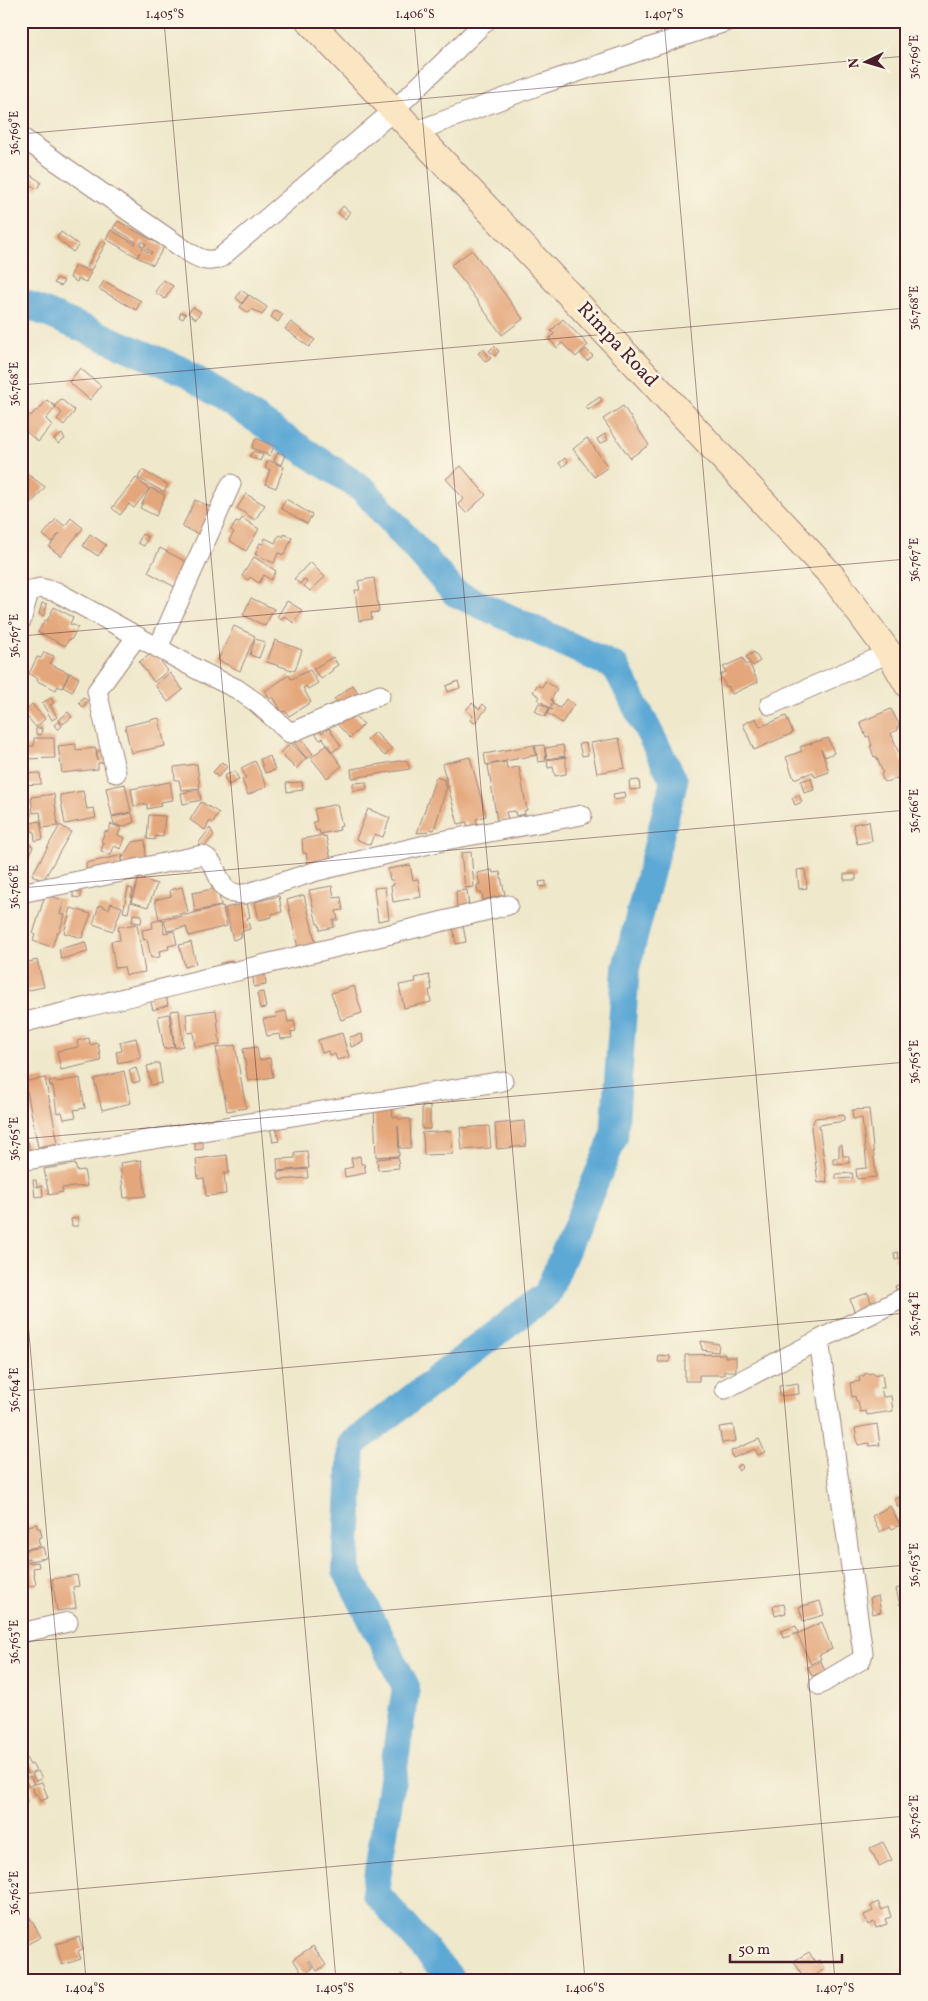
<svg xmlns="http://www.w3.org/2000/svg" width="928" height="2001" viewBox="0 0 928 2001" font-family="Vollkorn,serif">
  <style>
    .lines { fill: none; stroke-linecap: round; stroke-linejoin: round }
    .river { stroke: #5da9d5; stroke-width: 28 }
    .building { fill: #e4a77b; fill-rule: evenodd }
    .street-casing { stroke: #9c847b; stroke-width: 21 }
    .secondary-casing { stroke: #9c847b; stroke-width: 28 }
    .street { stroke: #fff; stroke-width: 19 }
    .secondary { stroke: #fbe6c3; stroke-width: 26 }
    .ticks { fill: none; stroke: #4a1f2b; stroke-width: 1; stroke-opacity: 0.45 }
    .labels { text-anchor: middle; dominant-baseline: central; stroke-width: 5; stroke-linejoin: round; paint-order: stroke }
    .street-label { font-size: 20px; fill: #4a1f2b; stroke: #fcf5e5 }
    .neatline { fill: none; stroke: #4a1f2b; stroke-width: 2 }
    .ticks-label { font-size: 12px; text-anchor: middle; fill: #4a1f2b }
  </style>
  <rect width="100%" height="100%" fill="#fcf5e5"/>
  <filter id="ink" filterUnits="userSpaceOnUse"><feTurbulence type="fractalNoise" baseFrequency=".02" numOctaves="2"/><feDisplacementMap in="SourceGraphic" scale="10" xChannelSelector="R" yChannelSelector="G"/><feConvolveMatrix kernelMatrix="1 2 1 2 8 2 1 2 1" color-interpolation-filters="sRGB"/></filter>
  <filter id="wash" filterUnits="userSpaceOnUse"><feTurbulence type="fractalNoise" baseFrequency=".0096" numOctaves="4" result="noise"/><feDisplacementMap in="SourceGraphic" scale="20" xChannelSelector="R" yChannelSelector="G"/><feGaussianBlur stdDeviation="1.12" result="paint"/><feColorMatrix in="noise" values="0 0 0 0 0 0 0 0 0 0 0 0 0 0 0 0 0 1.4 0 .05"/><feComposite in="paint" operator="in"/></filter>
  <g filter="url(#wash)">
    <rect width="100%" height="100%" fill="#efe8cb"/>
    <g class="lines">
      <path class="river" d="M21 302 183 371 364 490 455 593 616 667 674 781 626 968 614 1137 547 1294 352 1444 346 1570 406 1687 375 1892 452 1980"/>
    </g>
    <g id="blocks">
      <path class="building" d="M21 169 41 182 37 189 21 179Z
        M343 206 350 212 345 219 338 213Z
        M118 221 164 247 153 265 137 257 140 252 137 257 106 239 111 230 135 244 136 242 113 228ZM142 241 146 244 144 247 152 252 151 254 142 248 143 247 140 245Z
        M61 232 79 245 73 252 57 238Z
        M101 240 106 243 91 270 87 267Z
        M472 250 523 319 502 335 451 265Z
        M75 265 91 272 86 282 78 279 77 282 70 278Z
        M57 278 64 281 61 286 54 283Z
        M163 280 173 286 165 299 155 292Z
        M104 281 141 301 136 310 99 289Z
        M241 290 248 295 242 303 236 298Z
        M249 295 267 307 262 315 252 309 249 313 240 307Z
        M193 307 201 312 196 319 188 313Z
        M275 310 283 314 278 322 271 317Z
        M181 312 186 314 183 319 179 317Z
        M563 319 588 345 576 357 562 343 557 348 549 339 554 334 551 331Z
        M291 322 315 340 309 347 285 329Z
        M494 346 499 351 495 356 489 351Z
        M483 349 491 358 486 362 478 353Z
        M586 349 593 356 587 361 581 354Z
        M80 368 101 386 90 400 69 382Z
        M600 397 602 401 588 410 586 406Z
        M61 399 75 411 64 425 57 419 62 413 55 406Z
        M47 400 56 407 46 419 52 425 38 442 21 427V421L29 414 31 416 36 410 38 411Z
        M623 406 649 445 630 458 603 419Z
        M62 434 65 439 58 444 54 439Z
        M605 434 608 440 600 444 597 439Z
        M256 438 274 446 270 456 252 448Z
        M587 438 608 467 594 477 573 449Z
        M254 451 263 455 260 461 249 456Z
        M278 452 285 455 281 465 274 461Z
        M565 458 568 462 562 467 559 463Z
        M268 460 284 467 276 488 265 484 270 470 265 468Z
        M461 466 486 495 466 513 458 504 464 499 446 479Z
        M21 469 45 487 30 505 21 498Z
        M142 470 168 485 164 492 138 478Z
        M136 478 149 489 134 508 129 504 120 515 112 508Z
        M150 488 165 495 156 516 140 508Z
        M246 494 265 505 255 520 237 508Z
        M286 499 312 515 307 524 281 508Z
        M195 500 211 507 200 535 182 527Z
        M71 518 83 528 61 556 49 547 60 533 52 542 43 535 56 519 65 526Z
        M242 518 259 529 246 551 229 540 234 532 231 530 236 522 239 523Z
        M90 534 106 545 98 556 83 546Z
        M142 534 148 537 144 546 138 543Z
        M284 534 292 538 284 555 278 553 274 563 255 554 260 543 263 544 265 538 275 543 277 538 280 535 283 537Z
        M160 548 192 565 180 590 148 572Z
        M254 557 276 571 271 580 264 575 259 583 250 577 248 580 242 576Z
        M310 562 325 577 310 591 304 586 307 582 304 579 300 584 294 579Z
        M374 578 379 612 371 613 372 619 359 621 355 590H360L358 581Z
        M251 598 274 609 265 626 243 615Z
        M287 601 302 610 294 623 284 616 282 620 277 617Z
        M42 603 47 604 44 616 39 614Z
        M54 607 73 617 70 624 78 627 71 640 69 639 65 646 38 632 45 620 47 621Z
        M234 626 255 636 240 671 218 660Z
        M255 639 265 642 259 658 250 655Z
        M275 640 302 650 295 671 267 662Z
        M44 652 54 656 50 664 69 673 62 688 58 686 56 690 37 681 38 679 29 674 37 657 41 658Z
        M154 652 168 671 154 682 139 662Z
        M754 652 760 661 753 666 746 657Z
        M333 657 338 665 332 669 333 670 321 679 313 669Z
        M743 658 746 665 749 663 758 682 732 694 728 686 726 687 720 675 726 672 723 667Z
        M310 670 318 683 308 689 306 686 303 688 311 702 289 716 285 711 282 712 273 697 270 699 265 691 289 675 291 679Z
        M70 673 79 678 72 692 63 687Z
        M170 673 183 690 168 702 155 685Z
        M458 681 460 688 448 692 446 686Z
        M545 681 557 689 551 700 553 701 550 708 538 700 540 697 533 692 537 685 542 687Z
        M353 685 359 694 340 707 334 699Z
        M83 697 88 701 83 707 79 703Z
        M51 698 54 703 50 705 57 717 52 720 42 703Z
        M566 699 574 704 562 723 547 713 550 709 553 710 550 708 553 704 560 708Z
        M472 703 479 709 483 704 487 708 475 723 470 720 473 716 466 710Z
        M539 703 549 708 545 717 535 711Z
        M32 704 45 719 36 727 23 712Z
        M891 709 900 726 897 727 898 730 891 733 907 774 904 775 905 778 898 781 897 778 887 782 886 781 884 782 881 774 883 773 876 756 874 757 870 746H872L869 736 866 737 860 722Z
        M68 712 72 717 63 724 59 720Z
        M350 712 364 724 350 738 337 724Z
        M786 716 793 733 754 750 743 724 756 718 760 727Z
        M159 718 165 746 131 753 125 726Z
        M59 721 62 726 58 730 54 725Z
        M318 727 322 733 329 728 341 746 332 752 323 738 320 740 313 730Z
        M36 728H42L41 735 36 734Z
        M375 732 392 749 385 756 367 739Z
        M298 735 313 754 307 759 292 740Z
        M34 738H54L55 758 26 759V746H34Z
        M619 738 625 768 597 773 591 743Z
        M828 738 834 753 825 757 821 749 829 772 815 777 813 772 794 779 786 757 802 751 800 747Z
        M291 743 306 758 296 769 280 753Z
        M586 743 588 755 582 756 579 744Z
        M76 744V750L96 748 97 760V751L105 750 106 762 98 763V769L62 773 58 746Z
        M326 745 342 766 327 778 311 758Z
        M534 745 536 755 486 765 484 754Z
        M544 745 546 761 538 762 535 746Z
        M563 745 565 756 547 759 545 748Z
        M270 756 275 770 265 773 260 759Z
        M470 757 486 816 476 819 478 826 468 829 467 822 458 824 442 764Z
        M566 757V774L555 776 553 767 548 768 547 760Z
        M406 760 410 769 352 778 351 769Z
        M255 761 267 786 248 795 242 780 246 778 241 768Z
        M222 762 227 767 218 777 213 772Z
        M506 762 507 769 519 767 527 810 524 811 525 814 516 816 515 811 506 812 508 819 497 821 488 765Z
        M197 764 200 788 181 790 179 780H175L174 767Z
        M235 771 239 780 228 785 224 776Z
        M40 773 41 784 21 785V774Z
        M436 777 445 780 444 785 447 786 434 830 430 829 427 832 417 833Z
        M811 778 814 790 804 793 801 781Z
        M639 780 640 789 630 790 629 781Z
        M170 782 173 800 160 802 161 806 147 809V804L134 806 131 789Z
        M302 782 303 790 287 792 286 783Z
        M366 782 367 789 353 791V783Z
        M125 784 131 812 112 816 106 788Z
        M199 790 201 800 183 804 181 793Z
        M83 791 87 809 94 808 96 818 65 824 60 795Z
        M625 792 626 798 614 800 613 794Z
        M54 794 58 826 42 828 40 812 33 813 31 797Z
        M799 795 802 802 795 805 792 798Z
        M25 796 27 806 22 807 21 797Z
        M201 802 219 813 213 823 210 821 205 830 190 820Z
        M337 804 342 826 339 827 340 830 320 834 319 830 316 831 313 822 317 821 314 809Z
        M28 809 31 816 26 818 23 810Z
        M368 809 390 818 383 837 374 834 370 845 356 839Z
        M132 813 134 822 123 827 114 824 112 817Z
        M149 815 165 816 163 837 155 836V840L147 839Z
        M40 821 43 839 35 841 34 831 21 833V825Z
        M869 821 872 841 857 844 853 824Z
        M111 824 121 828 118 835 125 838 121 849 114 846 111 855 101 851 104 843 101 842 105 831 108 832Z
        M60 825 71 832 43 881 32 875Z
        M210 828 214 835 204 847 198 844Z
        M323 835V837L326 836 331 860 308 864 306 853H303L302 839Z
        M145 840 146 860 124 865 122 859 132 842Z
        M21 841 33 846 24 875 21 874Z
        M471 852 474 887 465 888 461 853Z
        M123 855 118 867 86 871V863Z
        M410 865 413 880 418 879 421 897 393 902 391 886 394 885 393 880H390L388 869Z
        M805 869 807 888 799 889 797 870Z
        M492 870 493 873 500 872 505 895 483 900 482 893H478L477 885 480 884 477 873Z
        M844 874H856V880H844Z
        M139 878 157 884 148 907 131 902Z
        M546 881V886L540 887 539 882Z
        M332 886 334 898 341 897 343 910 336 911 338 920H333L334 927 320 930 319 924H317L309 890Z
        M182 887 188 912 159 919 155 900 171 896 170 890Z
        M385 887 389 919 378 921 374 888Z
        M128 888 133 889 128 913 123 912Z
        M218 888 221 906 195 911 192 893Z
        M467 890 469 908 457 909 456 891Z
        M73 891 81 892V898L73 897Z
        M45 895 64 900 60 914 65 915 59 932H57L52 947 33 941 35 935 33 934Z
        M304 895 316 944 298 948 287 900Z
        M279 896 282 912 272 914V917L259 920 255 902Z
        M111 903 122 907 113 931 93 924 99 905 109 909Z
        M247 903 250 917 247 918 250 929 241 932 242 937 233 940 225 908Z
        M223 906 227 926 189 936 186 927 167 931 164 920Z
        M71 908 91 914 82 938 64 933Z
        M133 914 142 915 141 923 132 922Z
        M163 919 164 933 174 931 177 944 168 946 169 949 159 951 160 957 151 958 147 939 144 940 142 930 153 928 152 922Z
        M137 924 145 972 126 975 124 967 115 968 111 941 120 940 118 927Z
        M463 925 466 942 456 944 453 927Z
        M85 942 88 952 61 959 59 949Z
        M191 942 196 964 185 967 179 945Z
        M37 960 44 987 24 991 25 999 21 1000V964Z
        M232 961 233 967 220 969V963Z
        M265 975 266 985 254 987 253 977Z
        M429 975 432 990H429L431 1002 404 1008 399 985 416 982 415 978Z
        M354 986 362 1013 341 1020 331 993Z
        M165 992 168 1005 153 1010 149 996Z
        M263 992 266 1008 260 1009 257 993Z
        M179 1010 183 1046 175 1048 170 1011Z
        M216 1010 220 1045 195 1047 193 1032 188 1033 186 1014Z
        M286 1011 288 1022 294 1021 296 1031 291 1032 292 1038 281 1039 280 1034 267 1036 263 1019 277 1017 276 1013Z
        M169 1014 174 1047 164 1049 158 1016Z
        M342 1033 349 1057 337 1060 335 1054 329 1055 328 1051 322 1053 318 1040Z
        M362 1034 363 1042 351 1047 349 1037Z
        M89 1038 90 1045 98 1043 101 1061 61 1070 57 1051 78 1047 77 1041Z
        M136 1038 141 1058 118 1063 116 1052 122 1051 120 1042Z
        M235 1045 246 1108 227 1111 216 1048Z
        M257 1047 259 1060 270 1058 273 1077 248 1081 243 1049Z
        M159 1063 162 1083 151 1085 147 1066Z
        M136 1068 140 1081 133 1083 129 1070Z
        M124 1071 131 1103 102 1110 94 1079Z
        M45 1078 58 1143 38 1147 27 1091 23 1092 21 1082Z
        M80 1078 85 1108 74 1110 76 1117 64 1119 62 1112 57 1113 53 1086H50L49 1081 56 1080V1082Z
        M422 1106H430V1129H422Z
        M374 1107H392L393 1117H398V1119H410L411 1148H400L398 1126 399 1156 376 1157Z
        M869 1109 876 1177 857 1179 856 1169 867 1168 862 1118 853 1119 852 1110Z
        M844 1115V1121L819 1125 827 1182 818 1183 811 1128 815 1118Z
        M524 1121 526 1146 497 1149 495 1124Z
        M276 1126 279 1141 273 1142 270 1127Z
        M489 1126 491 1148 462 1150 460 1128Z
        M451 1131 453 1154 424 1155 423 1135 421 1133Z
        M28 1141 30 1152 21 1156V1143Z
        M195 1142H203V1149L195 1150Z
        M839 1145H842L843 1156H849V1163L833 1164V1158H839Z
        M307 1151 309 1168 278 1171 277 1159 295 1158V1152Z
        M227 1155 229 1173H224L226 1194 206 1196 204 1178 198 1179 196 1159Z
        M360 1156 361 1164H364L366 1173 345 1177 344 1169 353 1167 351 1158Z
        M398 1157 399 1168 378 1170 377 1159Z
        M141 1160 146 1196 124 1198 120 1163Z
        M75 1164 77 1171 84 1170 87 1186 62 1188 63 1192 49 1195 44 1169Z
        M307 1169 308 1178 279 1180 278 1172Z
        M852 1173 853 1178 836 1179V1174Z
        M33 1180H36L37 1187 42 1186 43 1196 35 1197Z
        M903 1191 907 1192V1205H902Z
        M78 1218V1226H72L71 1219Z
        M898 1252 899 1259 895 1260 894 1253Z
        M903 1283 905 1291 898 1294 895 1286Z
        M868 1293 872 1305 854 1311 850 1299Z
        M701 1341 719 1344 718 1352 702 1350Z
        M725 1354V1357H736V1371H724V1375H699V1381H685V1355Z
        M659 1355 670 1356V1362H658Z
        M874 1373V1375L882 1373 884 1388H881L883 1397 891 1396 893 1411 867 1415 866 1411 860 1412 858 1401H856L855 1396 852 1397 850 1383 860 1381 859 1377 864 1376V1374Z
        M798 1383 799 1394 780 1396 779 1386Z
        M877 1424 880 1445 869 1446V1443L858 1445 855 1428Z
        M733 1425 736 1441 722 1443 719 1427Z
        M759 1439 765 1452 758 1455 755 1449 733 1458 731 1451Z
        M741 1464 743 1467 739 1471 736 1467Z
        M898 1497 902 1505 898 1507 894 1499Z
        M890 1506 900 1525 892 1529 890 1526 880 1532 872 1516Z
        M37 1524V1528H40L42 1537 38 1538 40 1546 21 1550V1532L28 1530 27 1526Z
        M43 1547 46 1558 29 1561V1558L21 1560V1551Z
        M27 1561 28 1563 38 1562 39 1567 33 1568 36 1585 21 1588V1565L24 1564 23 1562Z
        M77 1575 79 1586 73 1587 76 1608 57 1611 52 1579Z
        M907 1585V1603L900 1605 896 1589Z
        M878 1596 881 1612 873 1614 870 1598Z
        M820 1601 824 1615 803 1621 799 1607Z
        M784 1604 786 1613 775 1616 773 1606Z
        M822 1622 832 1649 819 1655 821 1659 811 1664 797 1634Z
        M796 1626 798 1633 783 1638 781 1631Z
        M821 1661 825 1671 812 1676 808 1667Z
        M26 1758 30 1765 32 1764 36 1770 28 1774 21 1763Z
        M38 1771 42 1778 36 1781 32 1774Z
        M21 1774 27 1802 21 1803Z
        M30 1776 34 1783 29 1787 24 1780Z
        M42 1782 48 1798 41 1801 38 1794 35 1795 32 1785Z
        M883 1842 892 1860 879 1866 870 1848Z
        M878 1902 882 1910 888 1907 891 1917 885 1919 887 1924 876 1928 874 1922 868 1925 864 1915 873 1911 871 1906Z
        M29 1916 41 1937 26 1945 27 1948 21 1951V1920Z
        M79 1937 83 1949 78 1951 81 1959 62 1965 56 1944Z
        M313 1946 326 1965 317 1971 310 1960 308 1961 313 1968 303 1975 293 1959Z
        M809 1952 815 1962 819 1960 825 1969 808 1980H805L794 1961Z
        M402 1974 406 1980H395Z"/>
    </g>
  </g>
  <g filter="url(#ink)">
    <use href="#blocks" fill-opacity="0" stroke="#9c847b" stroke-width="1"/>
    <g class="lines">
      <g class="street-casing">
        <path id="street" d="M414 132 542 84 728 21
          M21 137 188 252C200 259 207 263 220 258L393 111 486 21
          M21 621 28 595 32 590 40 588 57 592 198 670 237 689 257 703 290 733 380 695
          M158 648 231 484
          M770 705 889 653
          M116 773 97 691 137 636
          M21 893 202 855C224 865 212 896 245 894L317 871 446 840 582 815
          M21 1023C183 983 346 946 508 905
          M21 1161 503 1081
          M725 1389 819 1340
          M21 1633 68 1622
          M819 1685 861 1660 863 1653 819 1340 907 1296"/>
      </g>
      <g class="secondary-casing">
        <path id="secondary" d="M309 21 639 368 833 577 889 653 907 684"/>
      </g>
      <use href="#street" class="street"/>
      <use href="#secondary" class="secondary"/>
    </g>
  </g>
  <path class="ticks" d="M164 21 336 1980M414 21 585 1980M664 21 835 1980M21 134 907 56M21 385 907 308M21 636 907 559M21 888 907 810M21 1139 907 1062M21 1243 86 1980M21 1391 907 1313M21 1642 907 1565M21 1894 907 1816"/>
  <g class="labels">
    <g class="street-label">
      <text transform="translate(617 345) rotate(47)">Rimpa Road</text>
    </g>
  </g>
  <rect width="928" height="2001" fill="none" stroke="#fcf5e5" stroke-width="55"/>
  <g transform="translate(866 62) rotate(265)" stroke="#fcf5e5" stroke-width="4" paint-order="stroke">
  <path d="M0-4L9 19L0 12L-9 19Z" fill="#4a1f2b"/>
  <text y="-8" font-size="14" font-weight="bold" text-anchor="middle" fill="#4a1f2b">N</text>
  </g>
  <path d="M730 1954v8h112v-8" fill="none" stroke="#4a1f2b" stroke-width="2.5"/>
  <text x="738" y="1954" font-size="15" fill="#4a1f2b" stroke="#fcf5e5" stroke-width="4" paint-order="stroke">50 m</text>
  <rect x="28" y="28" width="872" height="1946" class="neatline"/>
  <g class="ticks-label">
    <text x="165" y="18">1.405°S</text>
    <text x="415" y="18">1.406°S</text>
    <text x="664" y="18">1.407°S</text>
    <text transform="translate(914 57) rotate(-90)" y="4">36.769°E</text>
    <text transform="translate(14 133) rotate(-90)" y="4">36.769°E</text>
    <text transform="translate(914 308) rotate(-90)" y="4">36.768°E</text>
    <text transform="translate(14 384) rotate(-90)" y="4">36.768°E</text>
    <text transform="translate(914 560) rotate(-90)" y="4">36.767°E</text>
    <text transform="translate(14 636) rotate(-90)" y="4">36.767°E</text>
    <text transform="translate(914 811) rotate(-90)" y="4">36.766°E</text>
    <text transform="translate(14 887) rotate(-90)" y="4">36.766°E</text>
    <text transform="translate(914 1062) rotate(-90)" y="4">36.765°E</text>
    <text transform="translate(14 1139) rotate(-90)" y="4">36.765°E</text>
    <text transform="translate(914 1314) rotate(-90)" y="4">36.764°E</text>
    <text transform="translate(14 1390) rotate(-90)" y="4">36.764°E</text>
    <text transform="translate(914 1565) rotate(-90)" y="4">36.763°E</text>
    <text transform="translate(14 1642) rotate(-90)" y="4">36.763°E</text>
    <text transform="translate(914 1817) rotate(-90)" y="4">36.762°E</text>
    <text transform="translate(14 1893) rotate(-90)" y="4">36.762°E</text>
    <text x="85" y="1992">1.404°S</text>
    <text x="335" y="1992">1.405°S</text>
    <text x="585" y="1992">1.406°S</text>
    <text x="835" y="1992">1.407°S</text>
  </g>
</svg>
